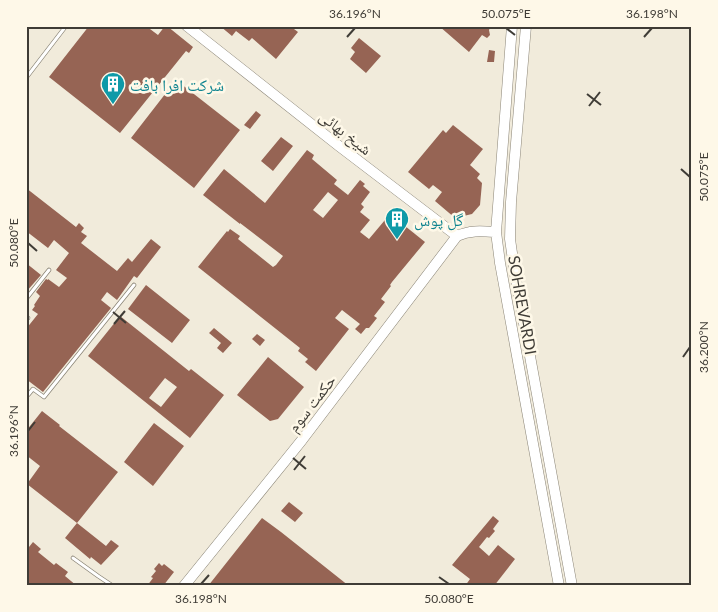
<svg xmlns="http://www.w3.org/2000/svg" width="718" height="612" viewBox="0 0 718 612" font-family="Lato,'Noto Naskh Arabic',sans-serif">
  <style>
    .building { fill: #966454; fill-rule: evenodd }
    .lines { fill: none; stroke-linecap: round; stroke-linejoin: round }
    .lane-casing { stroke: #8a8476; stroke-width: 4.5 }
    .secondary-casing { stroke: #8a8476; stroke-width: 11 }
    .lane { stroke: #fff; stroke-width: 3 }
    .secondary { stroke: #fff; stroke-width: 10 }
    .ticks { fill: none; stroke: #3f3c36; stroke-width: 2 }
    .labels { text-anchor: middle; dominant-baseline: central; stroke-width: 5; stroke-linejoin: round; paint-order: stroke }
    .culture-label { font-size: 16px; fill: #0d838f; stroke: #fef8e8; text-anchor: start }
    .street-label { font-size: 16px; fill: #3f3c36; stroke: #fef8e8 }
    .neatline { fill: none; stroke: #3f3c36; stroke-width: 2 }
    .ticks-label { font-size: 12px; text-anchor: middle; fill: #3f3c36 }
  </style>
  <rect width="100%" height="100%" fill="#f1ebdb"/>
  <path class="building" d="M89 26H146L158 35 165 26H167L193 47 189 53 186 51 120 133 49 77Z
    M220 26H290L298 32 276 59 252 38 249 41 236 31 232 36Z
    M439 26H491L489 30 490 35 487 38 482 35 469 52Z
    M359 38 381 56 366 73 350 59 355 52 351 48Z
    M489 50 495 51 494 62H487Z
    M176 80 240 130 194 188 131 138Z
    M256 111 261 115 250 129 244 125Z
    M453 125 483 149 470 165 480 174 477 178 482 183 480 205 472 214 455 218 435 201 442 192 433 185 429 189 408 172 443 130 446 133Z
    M281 137 293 146 273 171 261 161Z
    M307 150 314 155 312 159 337 180 334 184 348 195 360 180 365 184 363 186 370 192 361 204 364 207 360 212 370 220 360 232 369 239 390 214 425 242 392 282 390 285 391 286 381 299 385 302 374 316 377 318 369 328H366L361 334 355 329 360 324 342 310 335 318 349 329 316 371 305 362 308 359 298 351 300 348 198 267 227 231 228 232 230 229 240 236 238 239 273 267 276 265 283 256 240 223V224L203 195 224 169 265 203ZM328 192 338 200 323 218 313 210Z
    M26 188 76 227 79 223 84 228 81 232 87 236 81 243 117 271 128 258 132 262 151 239 161 247 137 278 134 276 117 300 107 292 101 300 111 308 43 392 26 379V329L38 314 32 310 35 306 34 305 40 296 36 292 46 279 48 280V279L59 287 67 278 56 270 69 253 54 240 48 248 26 231Z
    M26 263 41 275 26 292Z
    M146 285 190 320 172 343 128 309Z
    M120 316 189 371 191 369 224 395 190 438 88 356ZM165 378 177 387 161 407 149 398Z
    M214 328 232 343 223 353 217 348 221 343 209 333Z
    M257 334 265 340 260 346 252 339Z
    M268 357 304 387 278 419 270 421 237 395Z
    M42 411 60 425 59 426 118 472 77 523 27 484 40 466 26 455V431Z
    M154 423 184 446 153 486 124 462Z
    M289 502 303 513 295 522 281 511Z
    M493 516 499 521 493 529 495 531 489 538 487 537 479 547 489 556 498 545 515 559 494 586H465L470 579 452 565Z
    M262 518 281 532 349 586H208Z
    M77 523 106 546 111 540 119 546 101 565 91 557 90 559 65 538Z
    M33 542 41 549 38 552 54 565 56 563 68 572 65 576 77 586H26V545L29 547Z
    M159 563 162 566 164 564 174 572 163 586H147L153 578 151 577 156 571 154 569Z"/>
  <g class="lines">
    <g class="lane-casing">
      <path id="lane" d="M26 78 66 26
        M26 299 49 270
        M26 317 28 318
        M26 393 28 395 33 389 44 397 134 285
        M73 558 98 576 113 586"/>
    </g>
    <g class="secondary-casing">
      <path id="secondary" d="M187 26 339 146 457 236
        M512 26 496 232 500 263 559 586
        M526 26 511 202 510 239 515 274 572 586
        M184 586 302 440 457 236C470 230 481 231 496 232"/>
    </g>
    <use href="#lane" class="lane"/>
    <use href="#secondary" class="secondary"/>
  </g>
  <path class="ticks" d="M506 28 515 35M347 37 355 28M644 37 652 28M587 94 601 105M589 106 600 92M681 169 690 177M28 243 37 251M113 312 126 323M114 324 125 311M683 357 690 347M28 431 35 422M293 458 306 469M294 470 305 456M439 577 449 584M201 584 209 575"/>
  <defs>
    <g id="building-pin" transform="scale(1.25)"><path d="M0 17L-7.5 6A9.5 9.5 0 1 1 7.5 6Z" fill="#0f9aa8" stroke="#fef8e8"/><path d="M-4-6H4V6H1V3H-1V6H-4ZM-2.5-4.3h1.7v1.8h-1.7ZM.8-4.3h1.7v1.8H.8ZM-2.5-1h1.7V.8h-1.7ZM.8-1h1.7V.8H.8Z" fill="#fff"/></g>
  </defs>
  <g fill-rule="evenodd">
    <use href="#building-pin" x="113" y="84"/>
    <use href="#building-pin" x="397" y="219"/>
  </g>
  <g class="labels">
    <g class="culture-label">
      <text x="130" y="84">شرکت افرا بافت</text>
      <text x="414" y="219">گل پوش</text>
    </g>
    <g class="street-label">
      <text transform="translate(346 132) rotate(38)">شیخ بهائی</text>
      <text transform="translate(523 305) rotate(80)">SOHREVARDI</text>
      <text transform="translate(311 403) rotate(-52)">حکمت سوم</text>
    </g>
  </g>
  <rect width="718" height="612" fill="none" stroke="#fef8e8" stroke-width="55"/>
  <rect x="28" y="28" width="662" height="556" class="neatline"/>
  <g class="ticks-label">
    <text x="355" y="18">36.196°N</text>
    <text x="506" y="18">50.075°E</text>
    <text x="652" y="18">36.198°N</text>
    <text transform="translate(704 177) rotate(-90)" y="4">50.075°E</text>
    <text transform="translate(14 243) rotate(-90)" y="4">50.080°E</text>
    <text transform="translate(704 347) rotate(-90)" y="4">36.200°N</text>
    <text transform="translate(14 431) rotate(-90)" y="4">36.196°N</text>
    <text x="201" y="603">36.198°N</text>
    <text x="449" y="603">50.080°E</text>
  </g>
</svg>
